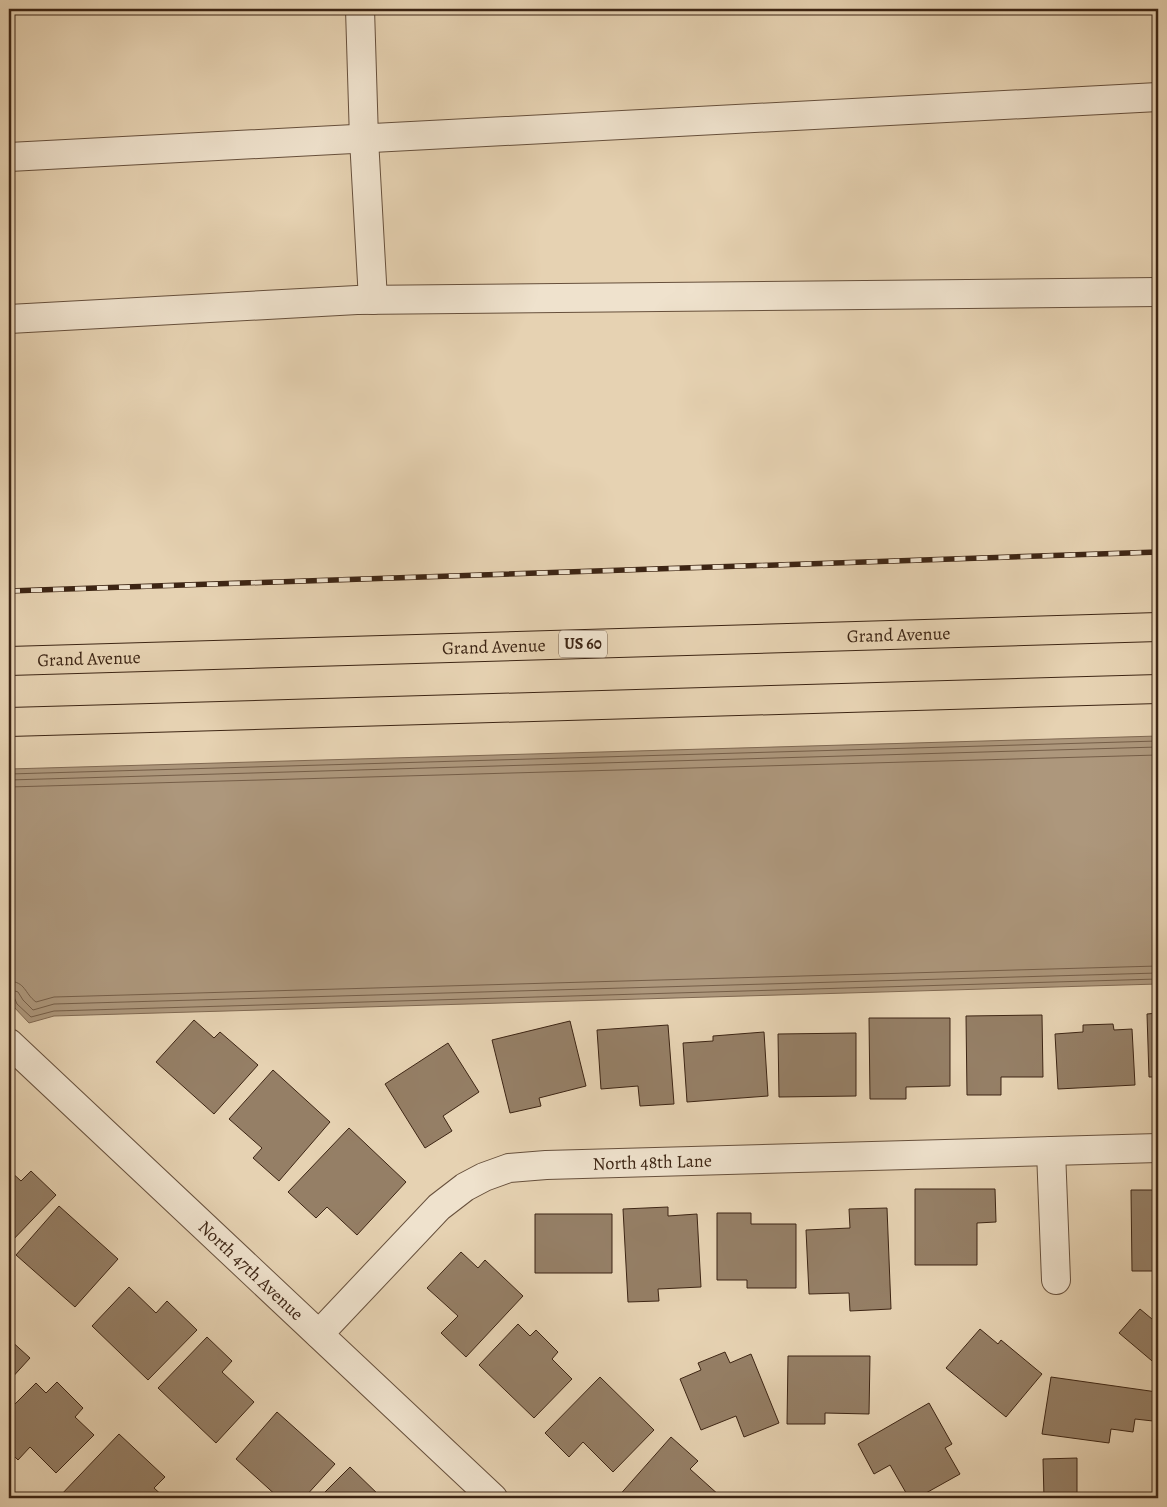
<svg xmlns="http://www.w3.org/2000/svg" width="1167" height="1507" viewBox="0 0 1167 1507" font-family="Alegreya,serif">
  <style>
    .water { fill: #ad977c; stroke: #806952 }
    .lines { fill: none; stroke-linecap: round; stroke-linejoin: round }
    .shore { stroke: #755e48; stroke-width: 1 }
    .building { fill: #957f66; stroke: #3d2514 }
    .minor-casing { stroke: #67503c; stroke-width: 30 }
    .highway-casing { stroke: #3d2514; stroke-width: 30 }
    .minor { stroke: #efe2cd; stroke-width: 28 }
    .highway { stroke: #e6d2b2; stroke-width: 28 }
    .rail-casing { stroke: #3d2514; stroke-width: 5.5 }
    .rail { stroke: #efe2cd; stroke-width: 4; stroke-dasharray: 11; stroke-linecap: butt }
    .labels { text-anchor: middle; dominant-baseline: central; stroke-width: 4.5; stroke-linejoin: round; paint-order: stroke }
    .shield { fill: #efe2cd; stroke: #725e4c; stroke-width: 1 }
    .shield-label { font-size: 16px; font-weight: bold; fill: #3d2514 }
    .street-label { font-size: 18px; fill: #3d2514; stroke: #efe2cd }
  </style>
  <rect width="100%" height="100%" fill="#e6d2b2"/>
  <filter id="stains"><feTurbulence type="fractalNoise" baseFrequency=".004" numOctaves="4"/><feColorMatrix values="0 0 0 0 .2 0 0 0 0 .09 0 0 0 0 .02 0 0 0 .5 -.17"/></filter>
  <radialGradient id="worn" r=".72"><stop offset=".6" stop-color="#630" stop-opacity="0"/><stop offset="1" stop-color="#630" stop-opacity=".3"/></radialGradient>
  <path class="water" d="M1158 736V984L54 1016 29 1023 13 1006 9 995V769Z"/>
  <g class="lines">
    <path class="shore" d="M9 774 1158 741
      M9 780 1158 747
      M9 787 1158 755
      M9 981C26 982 24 993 36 1002L54 997 1158 966
      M9 989 18 992 23 1000 33 1010 54 1004 1158 973
      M9 995 14 997 17 1004 31 1017 54 1011 1158 979"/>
  </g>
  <path class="building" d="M1158 1013V1077H1149L1147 1014Z
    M1042 1015 1043 1077H1001V1095H967L966 1016Z
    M869 1018H950V1086L906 1087V1099H870Z
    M194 1020 214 1038 220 1032 258 1065 214 1114 156 1062Z
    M570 1021 586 1086 539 1098 541 1106 510 1113 492 1040Z
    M1113 1024 1114 1030 1132 1029 1135 1085 1058 1089 1055 1034 1083 1032V1025Z
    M668 1025 674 1104 640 1106 638 1086 601 1089 597 1030Z
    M764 1032 768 1096 687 1102 683 1043 713 1041V1036Z
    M856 1033V1096L779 1097 778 1034Z
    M448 1043 479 1092 443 1116 452 1131 425 1148 385 1084Z
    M273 1070 330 1122 279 1181 253 1158 262 1148 229 1119Z
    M349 1128 406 1182 357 1235 327 1207 316 1218 288 1192Z
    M9 1170 21 1181 31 1171 56 1195 9 1244Z
    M915 1189H995L996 1222 977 1223V1265H915Z
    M1131 1190H1158V1271H1132Z
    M59 1206 118 1259 75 1307 16 1255Z
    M668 1207V1216L697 1214 701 1287 658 1289 659 1301 628 1302 623 1209Z
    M887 1208 891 1309 850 1311 849 1293 809 1294 806 1230 850 1228 849 1209Z
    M717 1213H751V1224H796V1288H747V1280H717Z
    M535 1214H612V1273H535Z
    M461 1252 478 1268 485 1260 523 1296 466 1357 441 1333 458 1316 427 1288Z
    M129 1287 156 1313 167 1301 197 1330 148 1380 92 1326Z
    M1140 1309 1152 1319 1158 1312V1366L1119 1333Z
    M518 1324 530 1336 536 1330 558 1352 552 1359 572 1379 534 1418 479 1365Z
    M980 1329 998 1344 1001 1340 1042 1374 1006 1417 946 1368Z
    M207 1337 232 1361 222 1372 254 1402 216 1443 158 1388Z
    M9 1339 30 1358 9 1381Z
    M725 1352 730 1363 751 1354 779 1423 744 1437 736 1416 701 1430 680 1379 701 1370 698 1363Z
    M788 1356H870L869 1414 825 1413V1424H787Z
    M600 1377 654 1430 613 1472 583 1442 569 1457 545 1433Z
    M1051 1377 1157 1392 1153 1421 1135 1419 1133 1432 1111 1429 1109 1443 1042 1434Z
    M57 1382 83 1408 75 1417 94 1435 56 1473 30 1447 18 1460 9 1451V1410L36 1383 46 1393Z
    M929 1403 952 1444 945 1448 960 1474 917 1498H909L890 1465 874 1474 858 1444Z
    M277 1412 335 1464 304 1498H279L236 1459Z
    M119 1434 165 1477 154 1488 165 1498H60L59 1497Z
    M671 1437 698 1461 690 1469 720 1496 718 1498H617Z
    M1077 1458V1498H1044L1043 1459Z
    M350 1467 382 1498H319Z"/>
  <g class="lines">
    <g class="minor-casing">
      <g id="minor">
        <path d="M360 9 364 139 373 300"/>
        <path d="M9 157 1158 97"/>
        <path d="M9 319 357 300 1158 292"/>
        <path id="s1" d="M9 1043 493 1498"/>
        <path d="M1051 1151 1056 1280"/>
        <path id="s2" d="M319 1334 439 1207 465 1187 484 1177 509 1168 546 1165 1158 1148"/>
      </g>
    </g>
    <g class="highway-casing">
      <g id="highway">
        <path id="s3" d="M9 661 1158 627"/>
        <path d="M9 722 1158 689"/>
      </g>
    </g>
    <use href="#minor" class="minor"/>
    <use href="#highway" class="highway"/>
    <g class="rail-casing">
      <path id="rail" d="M9 591 1158 552"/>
    </g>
    <use href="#rail" class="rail"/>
  </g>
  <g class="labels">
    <rect class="shield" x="559" y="630.5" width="48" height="27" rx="4"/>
    <g class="shield-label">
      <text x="583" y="644">US 60</text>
    </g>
    <g class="street-label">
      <text stroke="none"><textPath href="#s3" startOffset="890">Grand Avenue</textPath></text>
      <text stroke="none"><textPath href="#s3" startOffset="485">Grand Avenue</textPath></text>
      <text stroke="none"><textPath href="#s3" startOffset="80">Grand Avenue</textPath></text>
      <text stroke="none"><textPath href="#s2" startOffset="399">North 48th Lane</textPath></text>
      <text stroke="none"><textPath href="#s1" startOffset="332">North 47th Avenue</textPath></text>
    </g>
  </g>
  <rect width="1167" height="1507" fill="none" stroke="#e6d2b2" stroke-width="30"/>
  <rect x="10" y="10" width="1147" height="1487" fill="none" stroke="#3d2514" stroke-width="2.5"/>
  <rect x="15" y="15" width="1137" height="1477" fill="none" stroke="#3d2514"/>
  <rect width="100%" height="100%" filter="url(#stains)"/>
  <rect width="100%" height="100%" fill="url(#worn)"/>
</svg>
